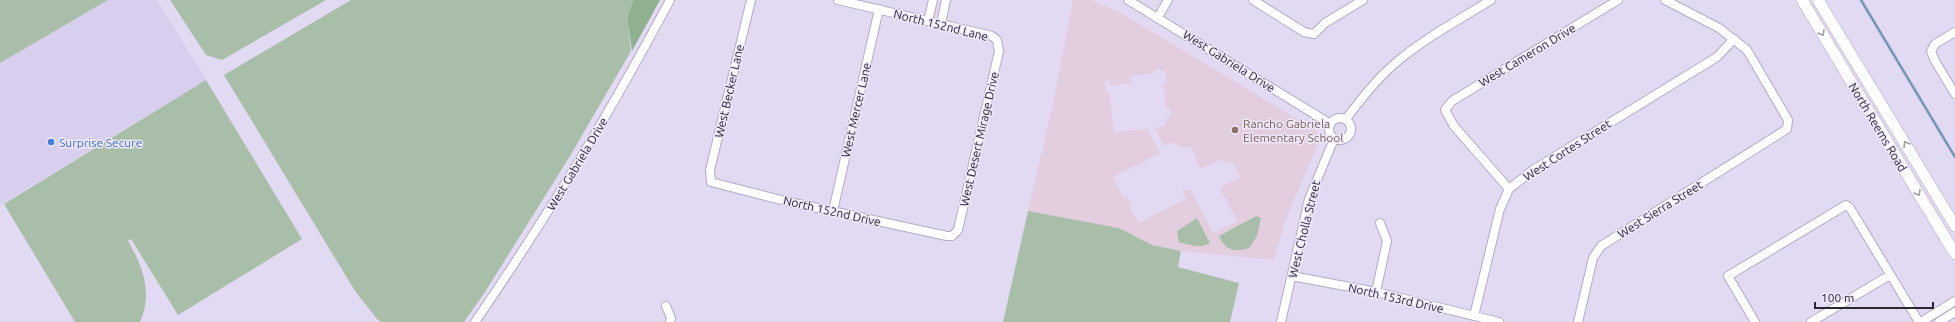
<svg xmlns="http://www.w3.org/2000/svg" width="1955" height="322" viewBox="0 0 1955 322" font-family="Ubuntu,sans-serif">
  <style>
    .built { fill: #d8ceed }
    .education { fill: #e2cede; fill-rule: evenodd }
    .green { fill: #a9bea9 }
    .forest { fill: #90b090 }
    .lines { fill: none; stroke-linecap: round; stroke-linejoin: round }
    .stream { stroke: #7697b4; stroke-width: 2.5 }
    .minor-casing { stroke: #b2aac2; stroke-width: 10 }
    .major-casing { stroke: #b2aac2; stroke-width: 12 }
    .minor { stroke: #fff; stroke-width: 8 }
    .major { stroke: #fff; stroke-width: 11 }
    .oneway { stroke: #9f9ea2 }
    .education-dot { fill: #8d6e63; stroke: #efe8fc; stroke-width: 1.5 }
    .shop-dot { fill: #3f7fe0; stroke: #efe8fc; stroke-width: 1.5 }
    .labels { text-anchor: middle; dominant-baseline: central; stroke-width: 3; stroke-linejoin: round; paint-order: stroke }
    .street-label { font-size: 12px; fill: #2a2730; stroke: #efe8fc }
    .education-label { font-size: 12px; fill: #785e54; stroke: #efe8fc; text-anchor: start }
    .shop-label { font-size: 12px; fill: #366cbe; stroke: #efe8fc; text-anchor: start }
  </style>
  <rect width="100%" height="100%" fill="#e2daf3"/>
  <path class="built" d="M108 0H157L206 80 0 205V63Z"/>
  <path class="education" d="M1073 0H1091L1121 13 1317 131 1320 139 1285 221 1274 260 1181 251 1152 245 1119 228 1028 211 1053 104ZM1160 69 1161 71H1166L1167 83 1163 84 1166 109 1170 108 1171 114 1167 118 1165 126 1155 128 1164 146 1171 142 1181 147H1191L1200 169 1222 159 1224 162 1227 161 1229 164 1232 162 1240 177 1220 188 1237 221 1213 233 1191 190 1182 191 1186 199 1139 223 1130 207 1132 206 1127 197 1124 199 1113 177 1160 153 1147 129 1114 132 1109 91H1106L1105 81H1109V86L1132 83 1131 76 1154 73V70Z"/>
  <path class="green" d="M0 0H108L0 63Z
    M170 0H326L222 60 206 55Z
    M351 0H633L627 19 631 51 570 156 485 292 464 322H381L377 319 355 291 224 75Z
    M206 80 302 239 178 315 131 239 128 241C143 266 153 294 140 322H75L4 204Z
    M1028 211 1119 228 1152 245 1181 251 1178 267 1239 283 1230 322H1003Z
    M1256 216 1261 218 1257 236 1249 248C1235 253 1225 250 1219 236Z
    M1197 218 1210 243C1200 249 1190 245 1179 242L1177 231Z"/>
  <path class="forest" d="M633 0H660L632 51 627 19Z"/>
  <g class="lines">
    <path class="stream" d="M1861 0 1955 157"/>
    <g class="minor-casing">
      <path id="minor" d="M751 0 710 170 711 182 785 201 947 236H952L958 230 999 51 997 40 992 36 838 0
        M1128 0 1329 123
        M1253 0 1304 32 1314 34 1325 23 1363 0
        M1158 17 1168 0
        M928 21 933 0
        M941 24 946 0
        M1955 32 1935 44 1931 51 1935 61 1955 94
        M1329 129a11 11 0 1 1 22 0a11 11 0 1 1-22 0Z
        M1346 119C1362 98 1378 77 1399 60 1427 37 1460 19 1491 0
        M1509 189 1454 126 1445 110 1452 101 1618 0
        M833 211 879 9
        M1292 276 1376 292 1499 322
        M1376 292 1387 241 1380 223
        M666 306 671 318 670 322
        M1474 316 1500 209 1509 189 1533 170 1717 57 1734 39
        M475 322C546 219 611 111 670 0
        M1281 322 1309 199 1334 139
        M1578 322 1593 258 1601 246 1787 129 1788 120 1747 50 1719 28 1665 0
        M1755 322 1728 276 1846 205 1850 208 1919 322
        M1811 322 1890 275
        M1921 322 1955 301
        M1939 322 1955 312"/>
    </g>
    <g class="major-casing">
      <path id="major" d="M1802 0 1955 254
        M1818 0 1955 226"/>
    </g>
    <use href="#minor" class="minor"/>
    <use href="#major" class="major"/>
  </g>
  <defs><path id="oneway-chevron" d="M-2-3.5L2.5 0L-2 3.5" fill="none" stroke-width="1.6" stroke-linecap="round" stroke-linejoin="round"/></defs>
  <g class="oneway">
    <use href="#oneway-chevron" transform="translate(1822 33) rotate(59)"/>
    <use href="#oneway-chevron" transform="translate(1906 144) rotate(-121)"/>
    <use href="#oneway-chevron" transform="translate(1918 193) rotate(59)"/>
  </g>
  <circle class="education-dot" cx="1235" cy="130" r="4"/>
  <circle class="shop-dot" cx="51" cy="142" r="4"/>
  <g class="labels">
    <g class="street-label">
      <text transform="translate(941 25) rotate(14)">North 152nd Lane</text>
      <text transform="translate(1527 55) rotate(-31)">West Cameron Drive</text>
      <text transform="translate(1229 61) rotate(32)">West Gabriela Drive</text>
      <text transform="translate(729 91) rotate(-77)">West Becker Lane</text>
      <text transform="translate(856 110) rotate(-77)">West Mercer Lane</text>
      <text transform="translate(1878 127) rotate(59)">North Reems Road</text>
      <text transform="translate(979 139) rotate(-77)">West Desert Mirage Drive</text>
      <text transform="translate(1567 150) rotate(-33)">West Cortes Street</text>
      <text transform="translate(577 164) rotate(-59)">West Gabriela Drive</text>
      <text transform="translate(1660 209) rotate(-32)">West Sierra Street</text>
      <text transform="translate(832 211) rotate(13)">North 152nd Drive</text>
      <text transform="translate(1304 229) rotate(-76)">West Cholla Street</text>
      <text transform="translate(1396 298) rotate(13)">North 153rd Drive</text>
    </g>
    <g class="education-label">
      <text x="1243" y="123">Rancho Gabriela<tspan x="1243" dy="14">Elementary School</tspan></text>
    </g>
    <g class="shop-label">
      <text x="59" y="142">Surprise Secure</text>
    </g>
  </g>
  <path d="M1815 302v6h118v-6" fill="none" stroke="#2a2730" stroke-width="2"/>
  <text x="1821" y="302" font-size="12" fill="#2a2730" stroke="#efe8fc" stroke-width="3" paint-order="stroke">100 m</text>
</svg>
